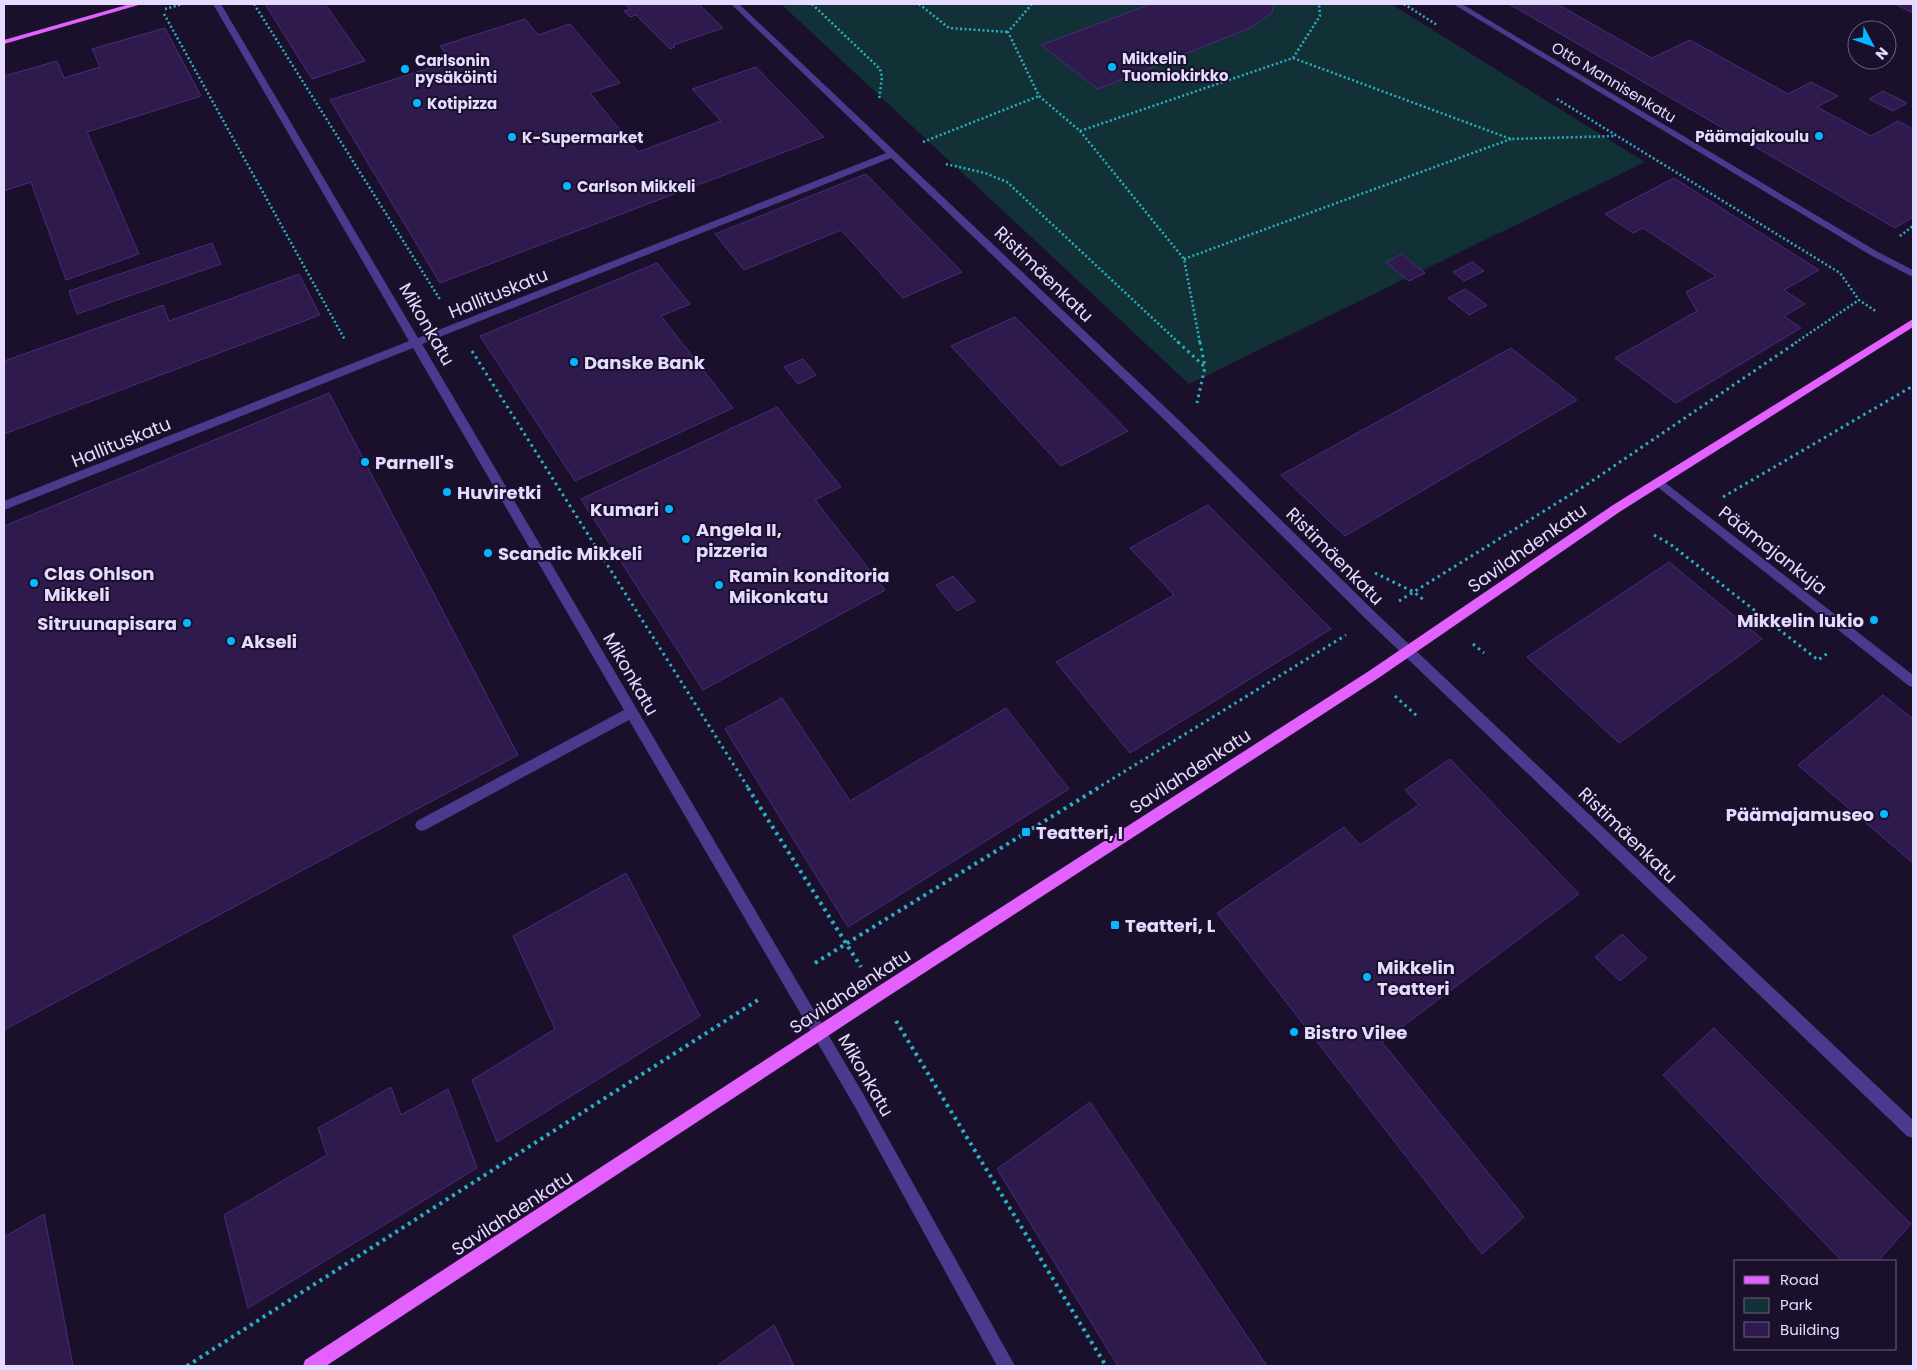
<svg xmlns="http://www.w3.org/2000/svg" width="1917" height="1370" viewBox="0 0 1917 1370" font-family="Poppins,sans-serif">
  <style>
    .green { fill: #123136 }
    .building { fill: #2f1a4e; stroke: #4a2b7b }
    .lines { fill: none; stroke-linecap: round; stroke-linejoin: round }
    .path-far2 { stroke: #29b0c4; stroke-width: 2.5; stroke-dasharray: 2 2.5; stroke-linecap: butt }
    .path-far1 { stroke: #29b0c4; stroke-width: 3; stroke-dasharray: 2.5 4; stroke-linecap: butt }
    .path { stroke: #29b0c4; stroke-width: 4; stroke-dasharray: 3 4.5; stroke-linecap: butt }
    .minor { fill: #4c388d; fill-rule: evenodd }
    .major { fill: #e261ff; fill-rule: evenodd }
    .poi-dot { fill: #06b7ff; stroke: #1a102c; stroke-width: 2 }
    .labels { text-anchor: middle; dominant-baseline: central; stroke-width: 4; stroke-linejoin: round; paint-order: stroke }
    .far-poi-label { font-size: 15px; font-weight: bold; fill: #e5daff; stroke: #1a102c; text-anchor: start }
    .far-street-label { font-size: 15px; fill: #e5daff; stroke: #1a102c }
    .street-label { font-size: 18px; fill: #e5daff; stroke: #1a102c }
    .poi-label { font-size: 18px; font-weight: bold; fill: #e5daff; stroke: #1a102c; text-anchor: start }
  </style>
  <rect width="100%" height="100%" fill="#1a102c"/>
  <path class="green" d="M781 4H1391L1645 162 1189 384Z"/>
  <path class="building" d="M265 4H325L365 61 312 79Z
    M625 4H699L723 28 673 45 675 47 670 49 636 15 630 17 624 11 630 9Z
    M1151 4H1274L1272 13 1252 27 1098 89 1041 45Z
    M1509 4H1557L1652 58 1690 40 1788 94 1811 82 1838 96 1817 107 1871 136 1898 121 1913 129V217L1895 228Z
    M1899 4H1913V13L1897 5Z
    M525 19 538 35 570 24 620 83 590 93 638 152 721 121 692 89 756 67 824 137 440 283 330 100 451 61 440 46Z
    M165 28 201 96 87 132 139 254 66 280 31 182 4 191V76L57 61 64 78 100 67 92 49Z
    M1883 91 1907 103 1893 111 1869 99Z
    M866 174 962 272 903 298 841 230 744 270 715 234Z
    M1674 178 1819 270 1784 290 1805 304 1784 316 1801 328 1676 403 1615 358 1697 311 1686 292 1716 276 1643 228 1633 233 1605 214Z
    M212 243 221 264 77 314 69 291Z
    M1402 254 1425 273 1409 281 1386 262Z
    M1472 262 1484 271 1464 281 1453 272Z
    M657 263 690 304 661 316 733 408 575 481 480 336Z
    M299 274 320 315 4 434V361L163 305 169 321Z
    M1465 289 1487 305 1469 315 1448 298Z
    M1015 317 1128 431 1061 466 951 346Z
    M1511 348 1577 400 1345 536 1281 475Z
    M803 359 816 375 798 384 784 367Z
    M329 393 518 755 4 1030V526Z
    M777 407 841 487 815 500 885 590 703 690 581 499Z
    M1208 505 1331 629 1130 753 1056 662 1174 595 1130 548Z
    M1669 562 1762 639 1619 743 1527 657Z
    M953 576 975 601 957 611 936 585Z
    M1883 695 1913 719V863L1798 765Z
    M782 698 850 801 1006 708 1069 789 848 927 725 729Z
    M1450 759 1579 894 1382 1042 1524 1217 1482 1254 1217 913 1344 827 1360 845 1419 805 1405 790Z
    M626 873 700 1016 497 1142 472 1080 555 1029 513 936Z
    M1622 934 1647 958 1620 981 1595 957Z
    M1714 1028 1911 1224 1878 1261H1842L1663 1075Z
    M391 1087 401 1115 448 1089 477 1168 248 1308 224 1215 327 1155 318 1128Z
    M1090 1102 1267 1366H1118L997 1169Z
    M44 1214 73 1366H4V1237Z
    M774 1325 794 1366H717Z"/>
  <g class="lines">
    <path class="path-far2" d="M254 4 441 301
      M812 4 880 69 882 77 879 100
      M919 4 949 28 1008 32
      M1032 4 1008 32 1039 96 1080 131 1293 58 1320 16 1319 4
      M1404 4 1437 25
      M165 9 183 4
      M164 14 345 340
      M1293 58 1511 139 1616 136
      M1557 99 1840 273 1859 300 1877 312
      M1080 131 1184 259 1200 343
      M923 142 1039 96
      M946 164 985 173 1007 182 1179 343
      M1900 236 1913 226
      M1184 259 1511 139
      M1795 343 1859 300"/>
    <path class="path-far1" d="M1178 342 1205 367 1197 403
      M1200 342 1205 367
      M472 351 749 789
      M1723 497 1913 386
      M1654 535 1670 544 1818 660 1828 653
      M1375 573 1414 592 1425 601
      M1399 601 1586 485 1797 342
      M1473 644 1484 653
      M1395 696 1418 717
      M1096 789 1346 635"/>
    <path class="path" d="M748 788 861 967
      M815 963 1098 788
      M896 1021 1106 1366
      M187 1366 761 998"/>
    <path class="minor" d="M213 4H221L418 338 886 153 731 4H739L1184 425 1376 613 1913 1120V1138L1907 1136 1368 621 1176 431 891 158 422 344 865 1097 1015 1366H997L855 1107 629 720 427 829 422 831 417 829 415 825 417 821 624 710 413 348 4 510V501L409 341Z
      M1453 4H1462L1878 252 1913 270V277L1872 256Z
      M1659 478 1913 675V687L1909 686 1655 485 1653 482 1655 479Z"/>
    <path class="major" d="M130 4H142L4 44V40Z
      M1913 319V327L1621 511 1377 679 884 999 326 1366H303L305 1360 874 989 1369 671 1613 505Z"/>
  </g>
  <g class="poi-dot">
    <circle cx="1112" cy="67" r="5"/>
    <circle cx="405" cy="69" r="5"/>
    <circle cx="417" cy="103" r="5"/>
    <circle cx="1819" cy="136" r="5"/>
    <circle cx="512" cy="137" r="5"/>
    <circle cx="567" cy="186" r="5"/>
    <circle cx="574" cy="362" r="5"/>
    <circle cx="365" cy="462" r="5"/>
    <circle cx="447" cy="492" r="5"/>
    <circle cx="669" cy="509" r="5"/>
    <circle cx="686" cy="539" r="5"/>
    <circle cx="488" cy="553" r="5"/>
    <circle cx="34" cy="583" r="5"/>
    <circle cx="719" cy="585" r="5"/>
    <circle cx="1874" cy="620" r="5"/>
    <circle cx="187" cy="623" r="5"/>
    <circle cx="231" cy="641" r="5"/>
    <circle cx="1884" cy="814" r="5"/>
    <rect x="1021" y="827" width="10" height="10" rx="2.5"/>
    <rect x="1110" y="920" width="10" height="10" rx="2.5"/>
    <circle cx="1367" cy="977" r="5"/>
    <circle cx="1294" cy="1032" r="5"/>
  </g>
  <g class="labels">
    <g class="far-poi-label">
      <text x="1122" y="58">Mikkelin<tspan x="1122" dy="17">Tuomiokirkko</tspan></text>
      <text x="415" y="60">Carlsonin<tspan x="415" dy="17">pysäköinti</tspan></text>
      <text x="427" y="103">Kotipizza</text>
      <text x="1809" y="136" text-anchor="end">Päämajakoulu</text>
      <text x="522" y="137">K-Supermarket</text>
      <text x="577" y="186">Carlson Mikkeli</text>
    </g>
    <g class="far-street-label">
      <text transform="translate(1614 82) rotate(31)">Otto Mannisenkatu</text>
    </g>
    <g class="street-label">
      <text transform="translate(1044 274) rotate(44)">Ristimäenkatu</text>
      <text transform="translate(498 293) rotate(-22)">Hallituskatu</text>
      <text transform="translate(427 324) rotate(60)">Mikonkatu</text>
      <text transform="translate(121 442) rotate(-22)">Hallituskatu</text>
      <text transform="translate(1527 548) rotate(-35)">Savilahdenkatu</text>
      <text transform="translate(1773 550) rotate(38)">Päämajankuja</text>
      <text transform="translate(1335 556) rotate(45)">Ristimäenkatu</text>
      <text transform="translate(631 674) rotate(60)">Mikonkatu</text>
      <text transform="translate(1190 771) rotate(-33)">Savilahdenkatu</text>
      <text transform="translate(1628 835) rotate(44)">Ristimäenkatu</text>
      <text transform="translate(850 991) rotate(-33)">Savilahdenkatu</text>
      <text transform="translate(866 1075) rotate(60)">Mikonkatu</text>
      <text transform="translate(512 1213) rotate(-33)">Savilahdenkatu</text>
    </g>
    <g class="poi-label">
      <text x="584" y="362">Danske Bank</text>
      <text x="375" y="462">Parnell's</text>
      <text x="457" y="492">Huviretki</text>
      <text x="659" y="509" text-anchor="end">Kumari</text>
      <text x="696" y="529">Angela II,<tspan x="696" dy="21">pizzeria</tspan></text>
      <text x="498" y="553">Scandic Mikkeli</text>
      <text x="44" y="573">Clas Ohlson<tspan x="44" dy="21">Mikkeli</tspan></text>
      <text x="729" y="575">Ramin konditoria<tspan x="729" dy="21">Mikonkatu</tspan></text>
      <text x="1864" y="620" text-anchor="end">Mikkelin lukio</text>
      <text x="177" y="623" text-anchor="end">Sitruunapisara</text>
      <text x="241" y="641">Akseli</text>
      <text x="1874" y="814" text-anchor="end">Päämajamuseo</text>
      <text x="1036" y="832">Teatteri, I</text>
      <text x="1125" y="925">Teatteri, L</text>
      <text x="1377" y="967">Mikkelin<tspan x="1377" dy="21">Teatteri</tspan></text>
      <text x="1304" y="1032">Bistro Vilee</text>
    </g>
  </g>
  <rect width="1917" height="1370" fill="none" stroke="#e5daff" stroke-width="10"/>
  <rect x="1734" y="1260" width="162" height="90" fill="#1a102c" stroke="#6b6180"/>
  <rect x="1744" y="1276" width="25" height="8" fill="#e261ff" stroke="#6b6180"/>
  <text x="1780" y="1285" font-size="15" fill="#e5daff">Road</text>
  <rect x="1744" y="1298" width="25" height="15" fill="#123136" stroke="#6b6180"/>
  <text x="1780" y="1310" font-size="15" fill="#e5daff">Park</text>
  <rect x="1744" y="1322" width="25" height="15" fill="#2f1a4e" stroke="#6b6180"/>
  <text x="1780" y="1335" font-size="15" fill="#e5daff">Building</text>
  <g transform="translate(1872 45) rotate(131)"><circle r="24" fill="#1a102c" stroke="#6b6180"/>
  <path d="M0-4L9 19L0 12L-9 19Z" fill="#06b7ff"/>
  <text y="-8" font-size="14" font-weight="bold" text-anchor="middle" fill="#e5daff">N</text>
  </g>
</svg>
